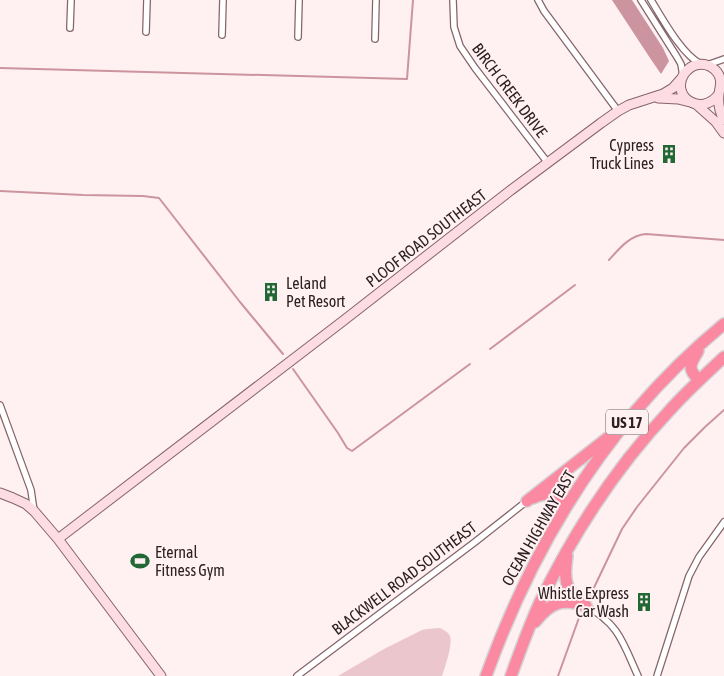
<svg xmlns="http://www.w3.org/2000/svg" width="724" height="676" viewBox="0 0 724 676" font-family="'Asap Condensed',sans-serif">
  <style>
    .green { fill: #ebc7cd }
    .water { fill: #cc949e }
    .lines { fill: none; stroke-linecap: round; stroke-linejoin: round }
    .stream { stroke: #cc949e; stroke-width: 2 }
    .street-casing { stroke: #84656a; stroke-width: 8 }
    .secondary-casing { stroke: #84656a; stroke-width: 11 }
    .highway-casing { stroke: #d5d2d3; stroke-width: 14 }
    .street { stroke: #fff; stroke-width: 5.5 }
    .secondary { stroke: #fedce3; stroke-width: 9 }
    .highway { stroke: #fa89a1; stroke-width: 11 }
    .labels { text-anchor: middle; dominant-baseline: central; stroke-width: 4; stroke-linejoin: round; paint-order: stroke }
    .shield { fill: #fff0f2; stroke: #6b5e60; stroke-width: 1 }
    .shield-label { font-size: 15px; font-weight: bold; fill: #2c2022 }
    .street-label { font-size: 16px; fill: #2c2022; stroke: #fff0f2 }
    .poi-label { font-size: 16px; fill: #2c2022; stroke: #fff0f2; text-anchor: end }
  </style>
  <rect width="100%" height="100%" fill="#fff0f2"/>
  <path class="green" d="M440 628C444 630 448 632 450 636 453 644 445 667 442 676H338L384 649 422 630 427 629Z"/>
  <path class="water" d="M612 0H632L663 48 669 61 661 74 650 58Z"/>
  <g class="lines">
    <path class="stream" d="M0 68 407 79 413 0
      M0 191 83 195 143 196 159 198 240 302 283 354
      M609 260C619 249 630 235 646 234L724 240
      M490 349 575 285
      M293 369 338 433 347 448 352 451 470 364
      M590 596 622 529 637 507 684 448 705 427 724 410
      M558 676 580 615"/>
    <g class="street-casing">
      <path id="street" d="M453 0 454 27 460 46 475 68 548 163
        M538 0 544 11 618 111
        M641 0 677 57 681 64 683 76
        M651 0C662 18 682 55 701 64
        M70 28 71 0
        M146 32 147 0
        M222 35 223 0
        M298 37 299 0
        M375 39 376 0
        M707 65 724 59
        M0 405 31 490 34 511
        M586 606C619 624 623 643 638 676
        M297 676 475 542 527 501
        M657 676 689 576 699 557 724 522"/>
    </g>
    <g class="secondary-casing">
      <path id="secondary" d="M719 94C701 118 670 96 684 74 687 70 691 66 696 65 704 63 712 66 717 72 723 80 720 86 719 94 718 103 720 113 724 120
        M658 98 678 99 690 102
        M697 105 716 122 724 133
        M0 493 13 498 26 504 34 511 58 539 161 676
        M58 539 343 321 511 190 601 123 618 111 629 105 663 94 673 88 681 79"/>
    </g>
    <g class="highway-casing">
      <path id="highway" d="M698 351C690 364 687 369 699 380
        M533 498C546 492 563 492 564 510
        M527 501 610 436
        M567 556C564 576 564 591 582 604
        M535 622C551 602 562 598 586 606
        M486 676C535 540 612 416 724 324
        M511 676C520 651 529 626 540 602 574 532 617 466 670 410 687 391 706 374 724 357"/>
    </g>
    <use href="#street" class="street"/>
    <use href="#secondary" class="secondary"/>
    <use href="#highway" class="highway"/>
  </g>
  <defs>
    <g id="building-bare" transform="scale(1.5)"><path d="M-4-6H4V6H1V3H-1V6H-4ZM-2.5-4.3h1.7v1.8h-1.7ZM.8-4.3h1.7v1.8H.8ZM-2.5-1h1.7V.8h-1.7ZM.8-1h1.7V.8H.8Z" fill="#216835" stroke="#fff0f2" stroke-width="2.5" paint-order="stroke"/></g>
    <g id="stadium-bare" transform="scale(1.5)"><path d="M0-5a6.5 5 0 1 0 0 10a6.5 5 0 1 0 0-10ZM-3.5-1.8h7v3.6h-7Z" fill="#216835" stroke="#fff0f2" stroke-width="2.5" paint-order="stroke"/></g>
  </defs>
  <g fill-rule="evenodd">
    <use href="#building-bare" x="669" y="154"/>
    <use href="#building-bare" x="271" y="292"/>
    <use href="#stadium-bare" x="140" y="561"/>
    <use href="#building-bare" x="644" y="602"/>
  </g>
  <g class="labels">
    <rect class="shield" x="606" y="409.5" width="42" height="25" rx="4"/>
    <g class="shield-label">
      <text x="627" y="422">US 17</text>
    </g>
    <g class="street-label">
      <text transform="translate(510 90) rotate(53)">BIRCH CREEK DRIVE</text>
      <text transform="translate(426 238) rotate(-38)">PLOOF ROAD SOUTHEAST</text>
      <text transform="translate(538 528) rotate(-60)">OCEAN HIGHWAY EAST</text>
      <text transform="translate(404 578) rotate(-37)">BLACKWELL ROAD SOUTHEAST</text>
    </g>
    <g class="poi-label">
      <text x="654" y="145">Cypress<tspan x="654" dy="18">Truck Lines</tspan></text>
      <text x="286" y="283" text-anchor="start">Leland<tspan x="286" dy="18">Pet Resort</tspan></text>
      <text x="155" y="552" text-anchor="start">Eternal<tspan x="155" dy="18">Fitness Gym</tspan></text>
      <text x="629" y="593">Whistle Express<tspan x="629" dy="18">Car Wash</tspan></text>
    </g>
  </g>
</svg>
